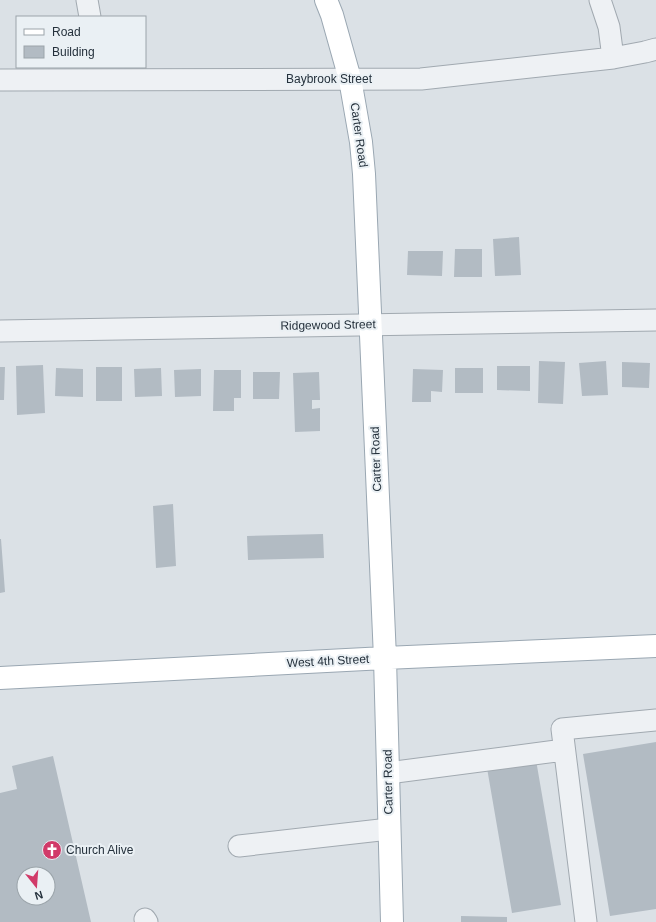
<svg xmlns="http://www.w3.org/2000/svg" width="656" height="922" viewBox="0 0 656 922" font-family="Helvetica,sans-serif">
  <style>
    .building { fill: #b2bbc3; fill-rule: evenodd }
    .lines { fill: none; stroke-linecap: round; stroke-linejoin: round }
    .minor-casing { stroke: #a1a9b0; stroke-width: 23 }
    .major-casing { stroke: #9aa7b2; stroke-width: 24 }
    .minor { stroke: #eef1f4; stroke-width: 21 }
    .major { stroke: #fff; stroke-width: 22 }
    .labels { text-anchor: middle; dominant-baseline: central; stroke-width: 4; stroke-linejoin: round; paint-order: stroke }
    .street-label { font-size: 12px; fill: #25313c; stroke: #eaf0f4 }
    .poi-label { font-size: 12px; fill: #25313c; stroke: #eaf0f4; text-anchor: start }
  </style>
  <rect width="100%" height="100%" fill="#dbe1e6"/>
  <path class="building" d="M519 237 521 275 495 276 493 239Z
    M455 249H482V277H454Z
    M408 251H443L442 276 407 275Z
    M539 361 565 362 563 404 538 403Z
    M606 361 608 395 582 396 579 363Z
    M622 362 650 363 649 388 622 387Z
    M43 365 45 413 17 415 16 366Z
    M497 366H530V391L497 390Z
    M0 367H5L4 400H0Z
    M96 367H122V401H96Z
    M56 368 83 369V397L55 396Z
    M161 368 162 396 135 397 134 369Z
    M455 368H483V393H455Z
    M201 369V396L175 397 174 370Z
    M413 369 443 370 442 392 431 391V402H412Z
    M214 370H241V398H234V411H213Z
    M253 372H280L279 399H253Z
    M319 372 320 400H312V409L320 408V431L295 432 293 373Z
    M173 504 176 566 156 568 153 506Z
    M323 534 324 558 248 560 247 536Z
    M0 539H1L5 592 0 593Z
    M656 742V909L610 916 583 754Z
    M53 756 91 922H0V793L17 789 12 766ZM24 874H48V898H24Z
    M536 760 561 905 512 913 487 768Z
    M461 916 507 917V922H461Z"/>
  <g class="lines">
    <g class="minor-casing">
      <path id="minor" d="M87 0 90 17
        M600 0 609 27 613 58
        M0 80 421 79 613 58 645 52 656 49
        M0 331 656 320
        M388 773 564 750
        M239 846 389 829
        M145 919 147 922
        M586 922 562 729 656 720"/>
    </g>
    <g class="major-casing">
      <path id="major" d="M326 0 332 15 350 79 361 142 364 174 385 658 392 922
        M0 678 385 658 656 646"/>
    </g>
    <use href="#minor" class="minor"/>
    <use href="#major" class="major"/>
  </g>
  <defs>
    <g id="church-disc" transform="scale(1)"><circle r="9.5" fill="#d13a69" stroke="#eaf0f4"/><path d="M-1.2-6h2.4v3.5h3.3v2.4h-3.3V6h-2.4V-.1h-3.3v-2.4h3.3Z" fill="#fff"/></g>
  </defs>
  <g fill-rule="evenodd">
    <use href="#church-disc" x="52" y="850"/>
  </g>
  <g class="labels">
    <g class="street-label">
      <text x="329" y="79">Baybrook Street</text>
      <text transform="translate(359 135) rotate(82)">Carter Road</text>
      <text transform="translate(328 325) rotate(-1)">Ridgewood Street</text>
      <text transform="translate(376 459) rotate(-92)">Carter Road</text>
      <text transform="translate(328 661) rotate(-3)">West 4th Street</text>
      <text transform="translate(388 782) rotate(-91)">Carter Road</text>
    </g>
    <g class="poi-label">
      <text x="66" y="850">Church Alive</text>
    </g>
  </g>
  <rect x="16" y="16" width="130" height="52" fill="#eaf0f4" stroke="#9ba4aa"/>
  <rect x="24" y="29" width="20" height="6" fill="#ffffff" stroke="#9ba4aa"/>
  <text x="52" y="36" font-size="12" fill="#25313c">Road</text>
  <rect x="24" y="46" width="20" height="12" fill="#b2bbc3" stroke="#9ba4aa"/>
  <text x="52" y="56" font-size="12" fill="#25313c">Building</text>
  <g transform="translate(36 886) rotate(163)"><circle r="19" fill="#eaf0f4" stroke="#9ba4aa"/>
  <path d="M0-3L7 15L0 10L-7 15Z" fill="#d13a69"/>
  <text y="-6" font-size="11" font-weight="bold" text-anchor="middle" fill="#25313c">N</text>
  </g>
</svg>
